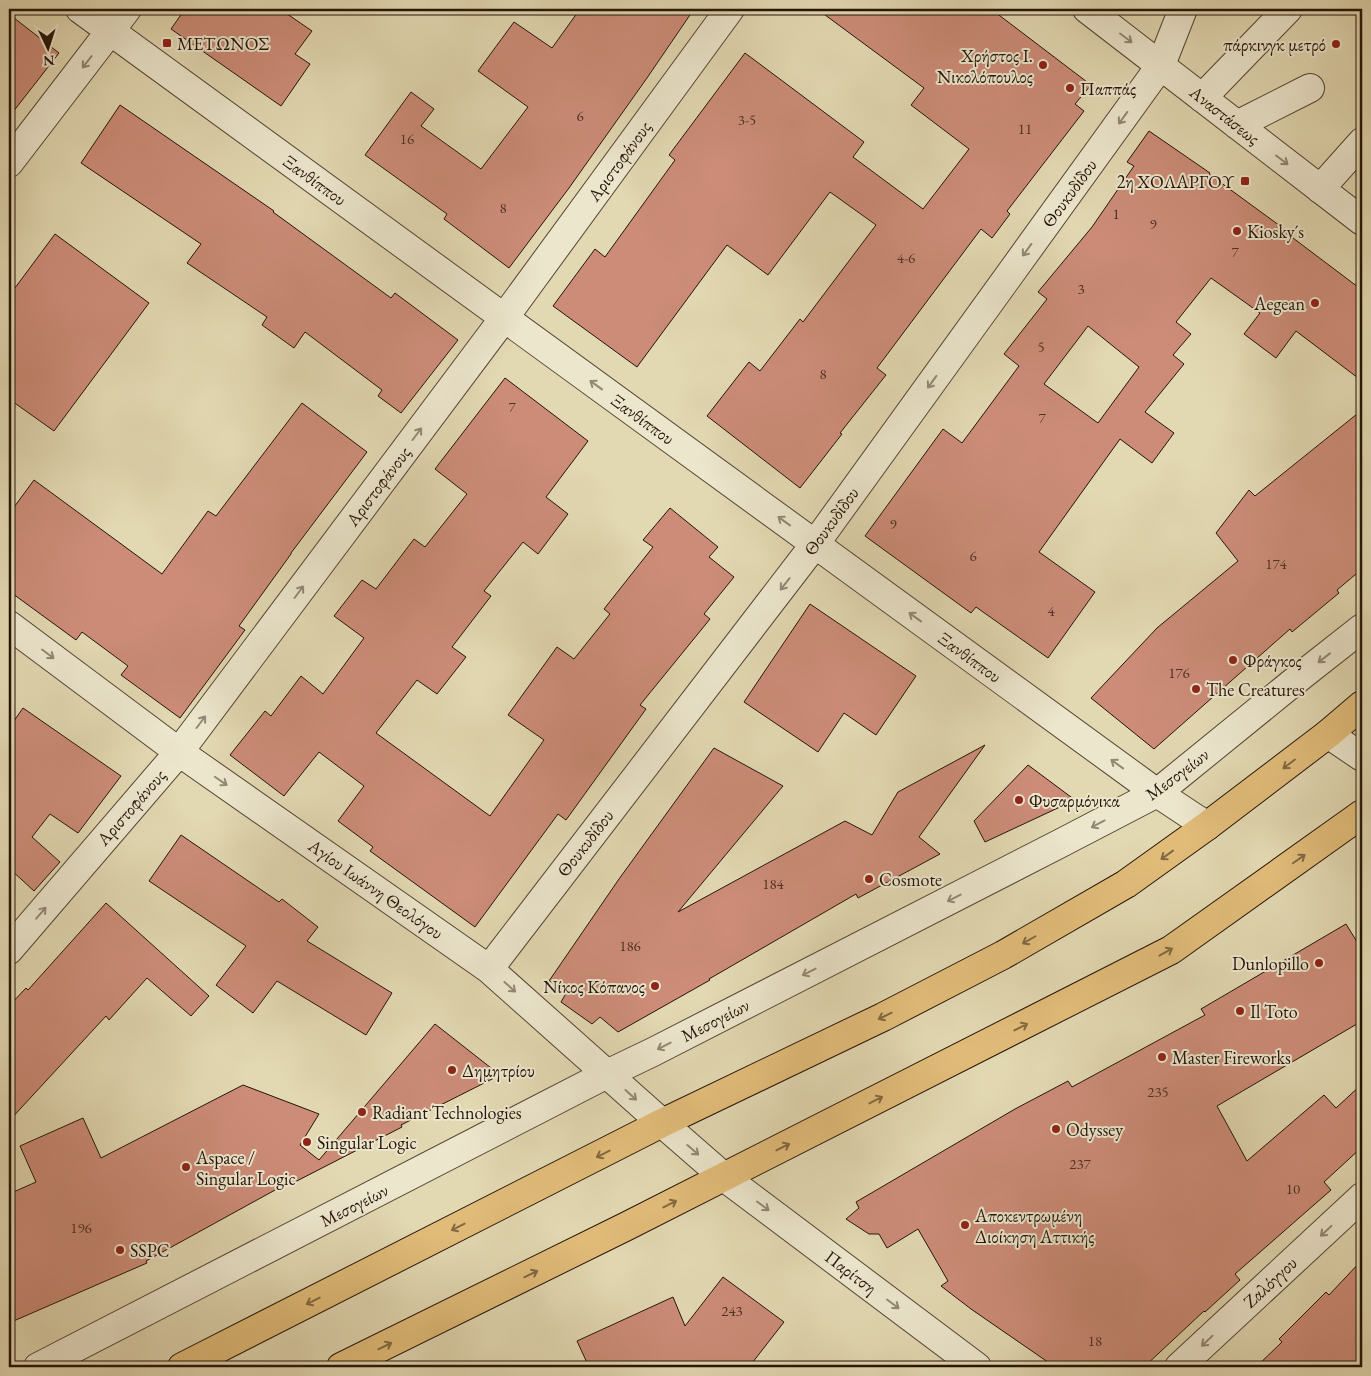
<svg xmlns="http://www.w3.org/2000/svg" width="1371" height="1376" viewBox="0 0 1371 1376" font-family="'EB Garamond',serif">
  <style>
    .building { fill: #cc8c78; stroke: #251409; fill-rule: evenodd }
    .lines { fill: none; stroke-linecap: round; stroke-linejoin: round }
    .minor-casing { stroke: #544533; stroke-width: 30 }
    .major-casing { stroke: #251409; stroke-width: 30 }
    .minor { stroke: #ece6cd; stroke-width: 28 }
    .major { stroke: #e1bc79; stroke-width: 28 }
    .oneway { stroke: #928875 }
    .oneway2 { stroke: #836841 }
    .poi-dot { fill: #8f2418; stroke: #ece6cd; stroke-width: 2 }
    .labels { text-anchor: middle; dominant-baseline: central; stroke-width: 4; stroke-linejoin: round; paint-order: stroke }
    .number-label { font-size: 15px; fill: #4f3225 }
    .poi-label { font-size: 18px; fill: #251409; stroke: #ece6cd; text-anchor: start }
    .street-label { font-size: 18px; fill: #251409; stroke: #ece6cd }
  </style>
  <rect width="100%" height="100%" fill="#e2d8b2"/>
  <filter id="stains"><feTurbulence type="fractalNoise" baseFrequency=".004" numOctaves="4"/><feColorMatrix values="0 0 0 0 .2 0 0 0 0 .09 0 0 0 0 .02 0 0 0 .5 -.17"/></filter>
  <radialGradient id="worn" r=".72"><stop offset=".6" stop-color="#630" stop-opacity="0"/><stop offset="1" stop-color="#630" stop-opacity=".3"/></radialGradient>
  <path class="building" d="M185 9H280L312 31 295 54 310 64 281 106 171 29Z
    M580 9H694L647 78 569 188 509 268 444 219 447 214 365 155 411 92 434 109 421 126 481 169 528 107 478 71 514 22 552 48Z
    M817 9H991L1091 85 1075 104 1084 111 1007 211 1010 214 992 238 981 229 877 368 886 375 840 433 842 434 800 488 707 416 749 362 760 371 800 319 803 322 876 225 830 192 768 275 727 245 637 367 553 306 595 249 605 257 675 160 669 155 745 53 864 142 853 157 923 209 969 149 911 105 924 88Z
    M9 14 59 53 9 117Z
    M120 105 274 211 273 212 391 298 395 293 458 340 401 413 378 396 382 390 305 332 294 348 262 325 267 317 187 263 201 244 81 163Z
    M1149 131 1210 173 1209 174 1287 231 1285 232 1362 290V381L1296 331 1276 358 1244 334 1260 313 1211 278 1176 322 1191 334 1173 355 1184 364 1145 412 1174 433 1152 463 1120 439 1039 552 1095 592 1048 658 976 607 971 613 865 536 943 429 962 443 1019 366 1004 354 1047 299 1038 292 1092 227 1134 166 1127 162ZM1088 326 1139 367 1098 423 1044 384Z
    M55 234 149 303 54 431 9 399V296Z
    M505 378 588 441 546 497 568 514 538 554 523 542 484 591 491 596 452 647 466 657 437 694 417 680 376 733 490 816 544 740 508 715 557 647 574 659 610 614 604 609 653 547 643 540 670 508 718 547 709 557 734 577 704 614 710 619 640 705 646 709 566 820 558 814 475 927 370 851 373 847 338 821 364 786 319 752 284 796 230 755 265 711 271 716 301 676 323 694 364 638 334 616 362 580 376 589 414 539 425 547 467 494 435 469Z
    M302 403 367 452 291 553V554L239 626 245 630 180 718 121 675 128 666 82 632 76 640 9 591V514L34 480 162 574 208 511 216 516Z
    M1362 410V569L1337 590 1339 593 1292 632 1290 629 1154 749 1091 698 1157 628 1238 561 1216 533 1249 490 1255 496Z
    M810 604 916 676 876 735 844 713 818 752 744 702Z
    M23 708 121 776 78 833 50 814 32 837 60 862 34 891 9 868V728Z
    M985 745 919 837 940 854 858 898 856 894 709 979 710 980 618 1032 600 1017 592 1024 561 1002 568 990 549 981 619 879 714 748 783 786 678 912 845 821 872 835 898 792Z
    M1028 765 1075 800 985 842 974 821Z
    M181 835 279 902 282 899 318 927 307 941 392 993 366 1035 277 981 253 1013 216 985 246 946 149 881Z
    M106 903 209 996 191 1016 147 978 109 1020 106 1016 9 1121V1006L26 988 28 990Z
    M1346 924 1362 950V1021L1217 1106 1247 1161 1324 1095 1336 1108 1362 1084V1147L1324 1182 1331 1190 1235 1274 1240 1280 1205 1312 1204 1311 1144 1367H1055L971 1309 941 1286 948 1281 918 1229 887 1248 879 1234H869L846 1219 859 1208 856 1202 1015 1109 1068 1081 1072 1087 1205 1015 1201 1009Z
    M435 1024 500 1075 401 1125 402 1127 287 1186 286 1184 146 1261 147 1263 9 1323V1194L36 1182 20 1146 83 1118 101 1158 243 1085 319 1114 300 1145 319 1160Z
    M1362 1260V1367H1256L1282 1342 1279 1339 1326 1292 1329 1295Z
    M723 1277 784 1322 749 1367H589L577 1341 673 1297 685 1326Z"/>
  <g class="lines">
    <g class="minor-casing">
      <path id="minor" d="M80 9 1157 793 1207 826
        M1087 9 1362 221
        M1202 98 1288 9
        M1237 125 1310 88
        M9 163 127 9
        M1320 189 1362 142
        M9 625 179 752 489 969 662 1123 724 1177 977 1367
        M1328 734 1362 757
        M9 950 179 752 504 318 730 9
        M489 969 815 544 1161 65 1183 9
        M38 1367 607 1074 653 1052 1063 842 1157 793 1301 676 1362 628
        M1179 1367 1362 1197"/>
    </g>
    <g class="major-casing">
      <path id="major" d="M182 1367 662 1123 883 1017 1003 955 1126 884 1207 826 1328 734 1362 705
        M341 1367 627 1226 1171 950 1362 814"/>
    </g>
    <use href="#minor" class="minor"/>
    <use href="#major" class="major"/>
  </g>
  <defs><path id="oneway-shaft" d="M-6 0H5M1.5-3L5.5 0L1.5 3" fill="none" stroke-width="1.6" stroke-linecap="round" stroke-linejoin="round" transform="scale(1.25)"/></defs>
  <g class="oneway">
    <use href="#oneway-shaft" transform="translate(1126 38) rotate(37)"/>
    <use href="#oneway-shaft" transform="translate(87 62) rotate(128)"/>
    <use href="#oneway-shaft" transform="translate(1123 118) rotate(126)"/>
    <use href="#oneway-shaft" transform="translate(1282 160) rotate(37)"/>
    <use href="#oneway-shaft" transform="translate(1027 250) rotate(126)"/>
    <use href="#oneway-shaft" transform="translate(932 382) rotate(126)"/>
    <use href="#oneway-shaft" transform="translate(596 385) rotate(-144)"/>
    <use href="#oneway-shaft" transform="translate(417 434) rotate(-53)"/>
    <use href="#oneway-shaft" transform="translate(784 521) rotate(-144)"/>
    <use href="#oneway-shaft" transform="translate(785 584) rotate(128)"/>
    <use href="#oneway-shaft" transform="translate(299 592) rotate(-53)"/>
    <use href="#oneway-shaft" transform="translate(915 617) rotate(-144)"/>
    <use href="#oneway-shaft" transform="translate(48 654) rotate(37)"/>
    <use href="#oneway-shaft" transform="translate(1324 658) rotate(142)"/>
    <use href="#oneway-shaft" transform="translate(201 722) rotate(-53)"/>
    <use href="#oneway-shaft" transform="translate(1117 764) rotate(-144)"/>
    <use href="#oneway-shaft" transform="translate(221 781) rotate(35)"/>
    <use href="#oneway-shaft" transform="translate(1098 824) rotate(152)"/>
    <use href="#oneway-shaft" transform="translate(954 898) rotate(153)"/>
    <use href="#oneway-shaft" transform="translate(41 913) rotate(-49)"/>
    <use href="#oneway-shaft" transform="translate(809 972) rotate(153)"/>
    <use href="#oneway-shaft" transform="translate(510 987) rotate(42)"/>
    <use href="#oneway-shaft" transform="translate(664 1046) rotate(153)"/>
    <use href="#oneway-shaft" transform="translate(631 1095) rotate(42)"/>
    <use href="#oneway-shaft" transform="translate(693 1150) rotate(41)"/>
    <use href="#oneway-shaft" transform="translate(763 1206) rotate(37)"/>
    <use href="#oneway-shaft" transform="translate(1326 1231) rotate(137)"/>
    <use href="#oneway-shaft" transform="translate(893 1304) rotate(37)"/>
    <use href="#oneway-shaft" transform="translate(1207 1341) rotate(137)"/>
  </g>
  <g class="oneway2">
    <use href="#oneway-shaft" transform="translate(1289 764) rotate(143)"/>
    <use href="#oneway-shaft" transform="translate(1167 855) rotate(144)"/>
    <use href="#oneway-shaft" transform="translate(1299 859) rotate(-35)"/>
    <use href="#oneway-shaft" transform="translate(1029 940) rotate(150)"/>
    <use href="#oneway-shaft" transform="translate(1166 952) rotate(-29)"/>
    <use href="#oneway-shaft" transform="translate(885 1016) rotate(154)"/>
    <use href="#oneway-shaft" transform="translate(1021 1027) rotate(-27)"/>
    <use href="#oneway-shaft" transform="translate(876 1100) rotate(-27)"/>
    <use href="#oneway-shaft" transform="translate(783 1147) rotate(-27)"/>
    <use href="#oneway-shaft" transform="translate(603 1154) rotate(153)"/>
    <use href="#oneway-shaft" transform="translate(670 1204) rotate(-27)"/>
    <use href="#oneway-shaft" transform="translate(458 1227) rotate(153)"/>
    <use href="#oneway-shaft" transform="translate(531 1274) rotate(-26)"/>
    <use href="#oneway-shaft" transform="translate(313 1301) rotate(153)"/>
    <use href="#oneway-shaft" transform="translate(385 1346) rotate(-26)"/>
  </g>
  <g class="poi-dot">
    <rect x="162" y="38" width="10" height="10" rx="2.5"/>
    <circle cx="1336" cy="44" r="5"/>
    <circle cx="1043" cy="65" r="5"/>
    <circle cx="1070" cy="88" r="5"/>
    <rect x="1240" y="176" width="10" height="10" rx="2.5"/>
    <circle cx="1237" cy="231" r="5"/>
    <circle cx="1315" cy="303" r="5"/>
    <circle cx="1233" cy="660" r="5"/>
    <circle cx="1196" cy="689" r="5"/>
    <circle cx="1019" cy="800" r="5"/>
    <circle cx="869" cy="879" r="5"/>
    <circle cx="1319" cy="963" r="5"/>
    <circle cx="655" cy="986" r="5"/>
    <circle cx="1240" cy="1011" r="5"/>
    <circle cx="1162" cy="1057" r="5"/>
    <circle cx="452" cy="1070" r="5"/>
    <circle cx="362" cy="1112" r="5"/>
    <circle cx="1056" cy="1129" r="5"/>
    <circle cx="307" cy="1142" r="5"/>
    <circle cx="186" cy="1167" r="5"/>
    <circle cx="965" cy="1225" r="5"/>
    <circle cx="120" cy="1250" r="5"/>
  </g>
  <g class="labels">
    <g class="number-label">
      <text x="580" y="115">6</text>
      <text x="747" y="119">3-5</text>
      <text x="1025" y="128">11</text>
      <text x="407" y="138">16</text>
      <text x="503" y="207">8</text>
      <text x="1116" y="213">1</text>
      <text x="1153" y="223">9</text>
      <text x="1235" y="251">7</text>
      <text x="906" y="257">4-6</text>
      <text x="1081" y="288">3</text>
      <text x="1041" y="346">5</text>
      <text x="823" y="373">8</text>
      <text x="512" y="406">7</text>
      <text x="1042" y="417">7</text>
      <text x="893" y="523">9</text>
      <text x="973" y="555">6</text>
      <text x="1276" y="563">174</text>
      <text x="1051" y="610">4</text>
      <text x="1179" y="672">176</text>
      <text x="773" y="883">184</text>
      <text x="630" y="945">186</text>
      <text x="1158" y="1091">235</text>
      <text x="1080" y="1163">237</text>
      <text x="1293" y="1188">10</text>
      <text x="81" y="1227">196</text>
      <text x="732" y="1310">243</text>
      <text x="1095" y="1340">18</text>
    </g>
    <g class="poi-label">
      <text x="177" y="43">ΜΕΤΩΝΟΣ</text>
      <text x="1326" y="44" text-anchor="end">πάρκινγκ μετρό</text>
      <text x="1033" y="55" text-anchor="end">Χρήστος Ι.<tspan x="1033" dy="21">Νικολόπουλος</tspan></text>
      <text x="1080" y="88">Παππάς</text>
      <text x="1235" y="181" text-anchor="end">2η ΧΟΛΑΡΓΟΥ</text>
      <text x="1247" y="231">Kiosky´s</text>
      <text x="1305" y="303" text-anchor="end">Aegean</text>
      <text x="1243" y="660">Φράγκος</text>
      <text x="1206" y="689">The Creatures</text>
      <text x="1029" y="800">Φυσαρμόνικα</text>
      <text x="879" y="879">Cosmote</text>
      <text x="1309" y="963" text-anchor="end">Dunlopillo</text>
      <text x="645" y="986" text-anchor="end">Νίκος Κόπανος</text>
      <text x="1250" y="1011">Il Toto</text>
      <text x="1172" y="1057">Master Fireworks</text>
      <text x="462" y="1070">Δημητρίου</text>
      <text x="372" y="1112">Radiant Technologies</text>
      <text x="1066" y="1129">Odyssey</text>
      <text x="317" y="1142">Singular Logic</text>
      <text x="196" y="1157">Aspace /<tspan x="196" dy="21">Singular Logic</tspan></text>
      <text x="975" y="1215">Αποκεντρωμένη<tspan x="975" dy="21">Διοίκηση Αττικής</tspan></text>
      <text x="130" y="1250">SSPC</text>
    </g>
    <g class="street-label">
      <text transform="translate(1225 115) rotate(38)">Αναστάσεως</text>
      <text transform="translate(619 161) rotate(-54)">Αριστοφάνους</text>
      <text transform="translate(315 180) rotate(36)">Ξανθίππου</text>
      <text transform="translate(1069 193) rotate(-54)">Θουκυδίδου</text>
      <text transform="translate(643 419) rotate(36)">Ξανθίππου</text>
      <text transform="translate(378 486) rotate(-53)">Αριστοφάνους</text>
      <text transform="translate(831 521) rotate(-54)">Θουκυδίδου</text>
      <text transform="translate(970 657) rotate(36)">Ξανθίππου</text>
      <text transform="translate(1177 774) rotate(-37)">Μεσογείων</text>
      <text transform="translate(131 807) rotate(-49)">Αριστοφάνους</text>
      <text transform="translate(585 843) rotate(-52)">Θουκυδίδου</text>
      <text transform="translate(376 889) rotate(35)">Αγίου Ιωάννη Θεολόγου</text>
      <text transform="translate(715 1020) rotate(-27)">Μεσογείων</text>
      <text transform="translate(354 1205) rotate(-27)">Μεσογείων</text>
      <text transform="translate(851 1272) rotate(37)">Παρίτση</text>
      <text transform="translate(1270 1282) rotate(-43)">Ζαλόγγου</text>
    </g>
  </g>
  <rect width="1371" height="1376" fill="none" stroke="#e2d8b2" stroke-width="30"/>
  <rect x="10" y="10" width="1351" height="1356" fill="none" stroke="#251409" stroke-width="2.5"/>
  <rect x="15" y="15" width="1341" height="1346" fill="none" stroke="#251409"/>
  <g transform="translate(48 48) rotate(176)" stroke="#ece6cd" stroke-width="4" paint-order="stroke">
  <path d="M0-4L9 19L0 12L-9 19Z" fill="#251409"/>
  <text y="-8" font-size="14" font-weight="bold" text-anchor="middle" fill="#251409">N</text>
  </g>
  <rect width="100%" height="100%" filter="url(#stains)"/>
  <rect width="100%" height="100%" fill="url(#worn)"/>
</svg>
